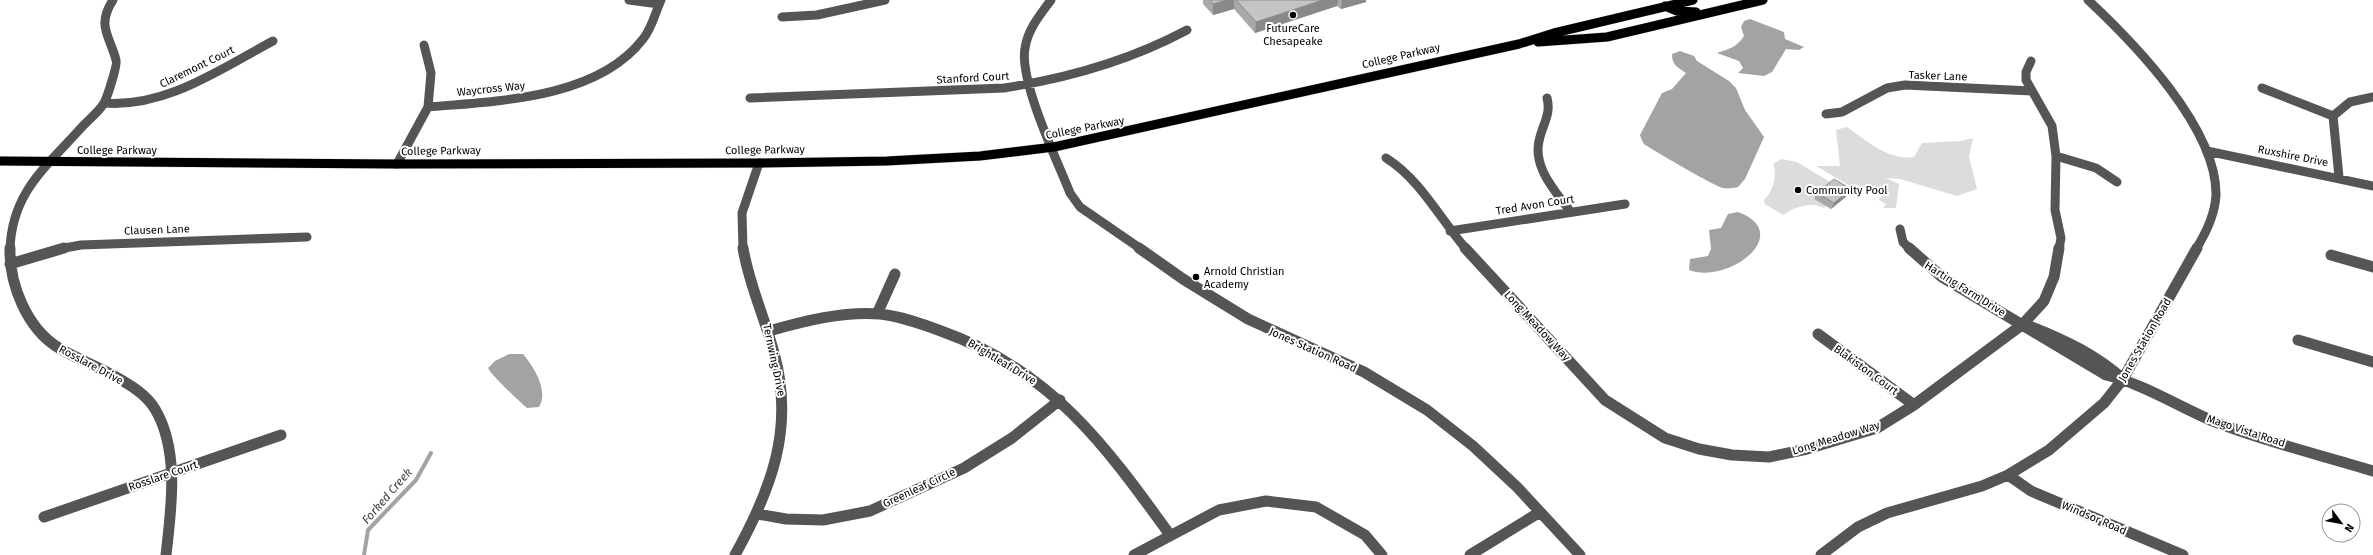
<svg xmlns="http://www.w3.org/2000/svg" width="2373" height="555" viewBox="0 0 2373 555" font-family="'Fira Sans',sans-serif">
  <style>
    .green { fill: #dcdcdc }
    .water { fill: #a3a3a3 }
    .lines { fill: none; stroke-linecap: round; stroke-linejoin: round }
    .stream { stroke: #a3a3a3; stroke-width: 4 }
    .major-casing { stroke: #dbdbdb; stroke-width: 10 }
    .minor-far1 { stroke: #555; stroke-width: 9 }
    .minor { stroke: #555; stroke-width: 11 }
    .major { stroke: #000; stroke-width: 9 }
    .wall { fill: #a9a9a9 }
    .shaded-wall { fill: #898989 }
    .building { fill: #c4c4c4; stroke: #898989 }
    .poi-dot { fill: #000; stroke: #fff; stroke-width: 1.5 }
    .labels { text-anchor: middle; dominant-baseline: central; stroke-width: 4; stroke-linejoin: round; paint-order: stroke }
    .poi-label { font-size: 11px; fill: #000; stroke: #fff; text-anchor: start }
    .street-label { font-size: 11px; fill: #000; stroke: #fff }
    .water-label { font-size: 12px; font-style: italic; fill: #444; stroke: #fff }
  </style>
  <rect width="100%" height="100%" fill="#fff"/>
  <path class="green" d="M1847 127C1867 141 1889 161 1914 157L1922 143 1961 141 1973 138 1969 157 1977 189 1957 196 1900 179 1886 178 1899 184 1896 208H1883L1886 204 1879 200 1883 193 1868 186 1860 192 1816 166H1840L1836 130Z
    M1781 159 1797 162 1830 182 1831 186 1814 199 1826 206 1824 208C1812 201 1793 207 1783 215L1765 204 1764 200C1773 192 1778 174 1773 164Z"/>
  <path class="water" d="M1750 19 1784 32 1785 39 1804 47 1799 50 1786 49 1772 72 1764 76 1738 73 1743 68 1739 61 1717 53C1729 49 1737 47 1744 36L1741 27 1744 21Z
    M1680 51 1694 56 1697 61 1729 81 1736 88 1745 110 1764 137 1745 179 1738 187C1734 188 1728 189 1723 188 1718 188 1649 148 1644 144 1642 141 1641 138 1640 135L1662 93 1672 89 1686 73C1677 67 1672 65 1672 54Z
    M1738 212C1795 233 1729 285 1689 270L1690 259 1708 256 1711 249 1709 230 1721 228 1728 214Z
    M509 354H523C534 367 549 391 539 407L527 408C519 401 491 375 488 368L495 361Z"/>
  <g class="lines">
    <path class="stream" d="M364 555 368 530 416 480 431 453"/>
    <g class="major-casing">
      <path id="major" d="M1665 6 1677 11 1696 12
        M1538 42 1607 37 1763 0
        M0 161 397 164 759 163 887 161 980 156 1054 147 1519 44 1554 33 1693 0"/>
    </g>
    <path class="minor-far1" d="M629 0 659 4
      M1051 0C1040 15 1028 29 1025 48 1019 81 1057 160 1070 193L1080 207 1141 249
      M2088 0C2134 43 2217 128 2216 195 2215 215 2206 233 2196 249
      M782 17 817 15 885 0
      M2031 61 2026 72V80L2052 126 2056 156 2055 210 2061 238 2059 249
      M2262 88 2333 116
      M750 98 1004 88C1069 78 1129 61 1187 30
      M1547 98C1551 113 1544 122 1540 137 1531 165 1554 190 1570 211
      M104 103C166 108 220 69 273 41
      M428 107C497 101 597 99 643 39 652 28 655 13 661 0
      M1826 114 1842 112 1887 88 1905 85 2032 91
      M2207 151 2373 186
      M2056 156 2096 168 2117 182
      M1386 158C1421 180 1440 219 1466 249
      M397 164 428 107 431 73 424 45
      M2339 177 2333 116 2350 102 2373 97
      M1900 229 1903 242 1910 249
      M1450 231 1625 204
      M10 249C12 192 46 167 81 128 88 120 99 112 104 103 107 98 118 64 116 60 110 36 96 26 113 0
      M59 249 81 245 307 237
      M743 249 742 213 759 163"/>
    <path class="minor" d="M10 248C9 284 27 329 59 348 77 359 97 366 116 377 130 385 146 394 155 409 180 451 171 510 166 555
      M1139 248 1183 279 1248 319 1364 372 1427 410 1473 446 1517 487 1580 555
      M1465 248 1605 400 1665 438 1699 449 1732 455 1769 457 1807 449 1877 428 1914 405 2023 324 2044 301 2054 277 2059 248
      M1909 248 1942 277 2106 375C2144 384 2179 407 2215 422 2266 442 2321 455 2373 471
      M2331 255 2373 267
      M10 264 64 248
      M877 314 895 274
      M2032 327C2065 340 2096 355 2123 379
      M769 331C804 321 843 311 880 314 900 316 922 324 941 331 1051 370 1105 445 1170 535
      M1818 334 1914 405
      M2298 340 2373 362
      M2008 475 2031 491 2183 555
      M758 514 786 519 823 520 870 511 964 468 1012 438 1060 400
      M44 517 281 435
      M735 555C771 490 795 428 774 353 765 318 749 285 743 248
      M1134 555 1219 510 1266 501 1316 507 1365 535 1382 555
      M1470 555 1540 512
      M1821 555 1858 527 1887 513 1982 486 2008 475 2049 450 2104 403 2123 379 2197 248"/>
    <use href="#major" class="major"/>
  </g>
  <path class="wall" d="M1203 0H1366V2L1341 9 1337 6 1255 33 1234 9 1213 15 1203 4Z
    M1817 193 1848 195 1831 209 1814 199Z"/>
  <path class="shaded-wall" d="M1227 0H1234V9L1213 15V4Z
    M1323 0H1338L1337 6 1255 33 1256 22Z
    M1342 0H1366V2L1341 9Z
    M1851 189 1848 195 1831 209 1834 203Z"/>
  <path class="building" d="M1210 0H1227L1213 4Z
    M1236 0H1323L1256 22Z
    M1834 179 1851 189 1834 203 1817 193Z"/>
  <g class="poi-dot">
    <circle cx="1293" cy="15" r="4"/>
    <circle cx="1798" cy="190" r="4"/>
    <circle cx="1196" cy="277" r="4"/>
  </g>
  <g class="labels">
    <g class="poi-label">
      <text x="1293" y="28" text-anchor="middle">FutureCare<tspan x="1293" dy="13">Chesapeake</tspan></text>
      <text x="1806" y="190">Community Pool</text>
      <text x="1204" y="271">Arnold Christian<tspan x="1204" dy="13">Academy</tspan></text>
    </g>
    <g class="street-label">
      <text transform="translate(1401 56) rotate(-13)">College Parkway</text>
      <text transform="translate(197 67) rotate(-26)">Claremont Court</text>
      <text transform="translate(1938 76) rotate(2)">Tasker Lane</text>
      <text transform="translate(973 78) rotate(-3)">Stanford Court</text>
      <text transform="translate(491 89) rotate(-6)">Waycross Way</text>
      <text transform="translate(1085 128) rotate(-11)">College Parkway</text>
      <text x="117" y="150">College Parkway</text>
      <text transform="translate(765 150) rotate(-1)">College Parkway</text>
      <text transform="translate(441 151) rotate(-1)">College Parkway</text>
      <text transform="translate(2293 156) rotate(11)">Ruxshire Drive</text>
      <text transform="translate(1535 205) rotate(-9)">Tred Avon Court</text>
      <text transform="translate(157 230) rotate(-2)">Clausen Lane</text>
      <text transform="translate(1965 289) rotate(32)">Harting Farm Drive</text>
      <text transform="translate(1537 326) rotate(47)">Long Meadow Way</text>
      <text transform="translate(2145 340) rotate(-60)">Jones Station Road</text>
      <text transform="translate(1313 350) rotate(24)">Jones Station Road</text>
      <text transform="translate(774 360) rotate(78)">Ternwing Drive</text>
      <text transform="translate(1002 362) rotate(31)">Brightleaf Drive</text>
      <text transform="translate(91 365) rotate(28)">Rosslare Drive</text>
      <text transform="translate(1866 370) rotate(36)">Blakiston Court</text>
      <text transform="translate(2246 431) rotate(18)">Mago Vista Road</text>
      <text transform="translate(1836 438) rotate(-17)">Long Meadow Way</text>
      <text transform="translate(163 476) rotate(-19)">Rosslare Court</text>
      <text transform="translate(919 488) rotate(-25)">Greenleaf Circle</text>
      <text transform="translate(2094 518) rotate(23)">Windsor Road</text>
    </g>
    <g class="water-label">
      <text transform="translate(387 496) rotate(-49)">Forked Creek</text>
    </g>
  </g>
  <g transform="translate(2341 523) rotate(122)"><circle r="19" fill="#ffffff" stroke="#999999"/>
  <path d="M0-3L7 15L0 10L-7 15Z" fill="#000000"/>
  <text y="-6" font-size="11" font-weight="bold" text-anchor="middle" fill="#000000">N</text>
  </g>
</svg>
